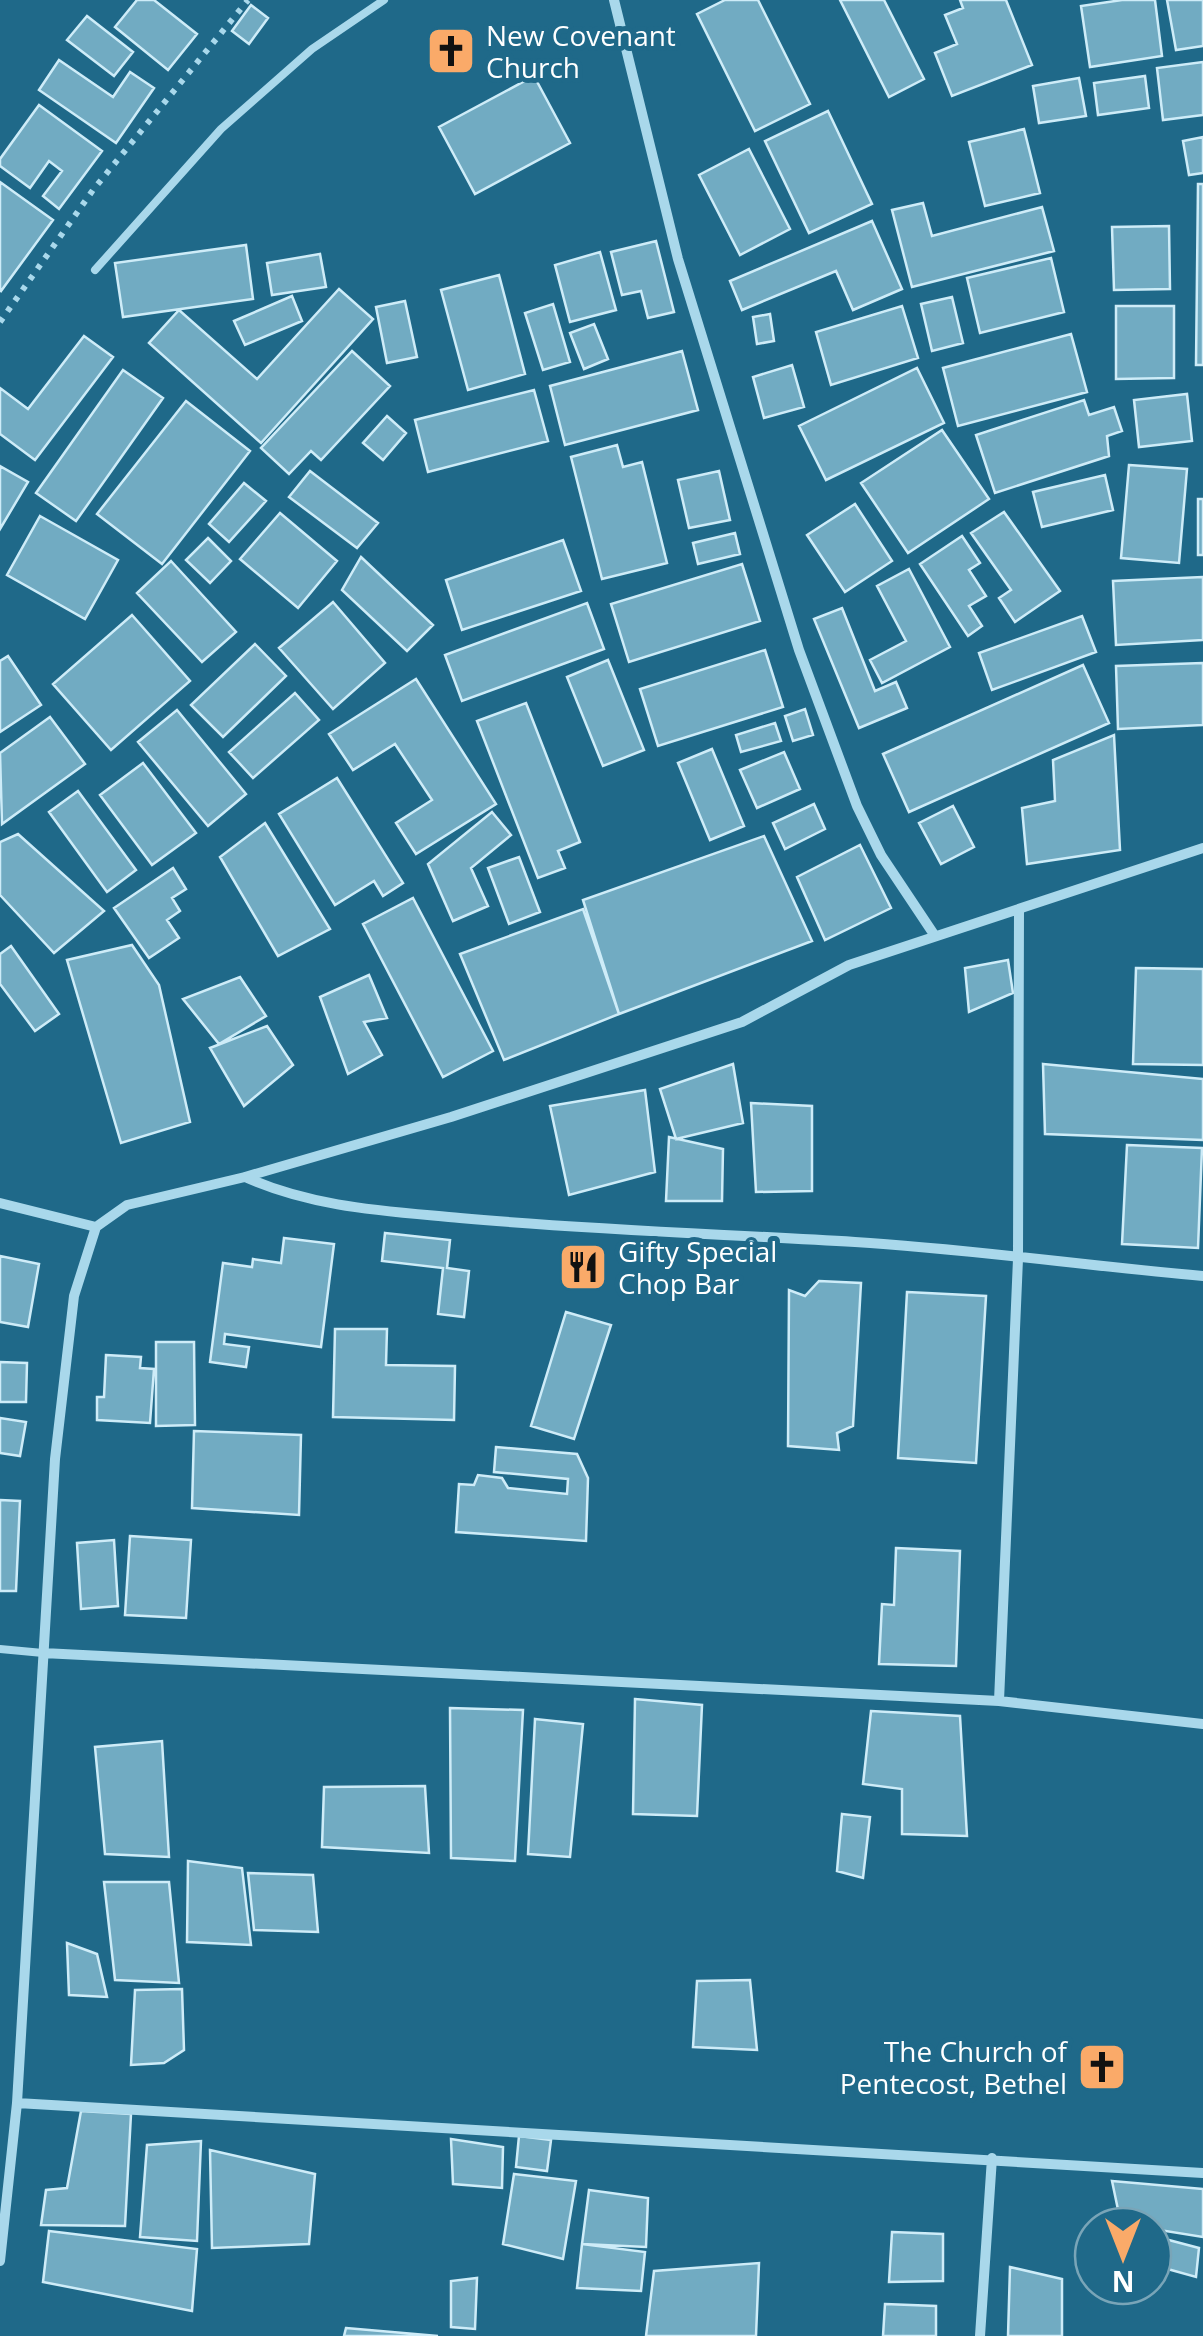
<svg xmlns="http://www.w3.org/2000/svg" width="1203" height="2336" viewBox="0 0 1203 2336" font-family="'Open Sans',sans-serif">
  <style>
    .building { fill: #71abc2; stroke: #ceecf8; stroke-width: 2.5 }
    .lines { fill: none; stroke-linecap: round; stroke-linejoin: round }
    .path { stroke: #a9d8eb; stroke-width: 6; stroke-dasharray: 5 8; stroke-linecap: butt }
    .lane { stroke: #a9d8eb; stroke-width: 8 }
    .street { stroke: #a9d8eb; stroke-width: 10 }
    .labels { text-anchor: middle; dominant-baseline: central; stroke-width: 10; stroke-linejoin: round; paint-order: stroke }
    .poi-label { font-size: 28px; fill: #fff; stroke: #1f6989; text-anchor: start }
  </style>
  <rect width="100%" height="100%" fill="#1f6989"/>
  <path class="building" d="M137 0H154L197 34 168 70 115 27Z
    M725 0H758L810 104 755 131 697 14Z
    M840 0H884L924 79 889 97Z
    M960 0H1006L1032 65 952 96 935 53 957 44 945 15 963 8Z
    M1122 0H1155L1162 56 1090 67 1081 6Z
    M1167 0H1203V46L1176 50Z
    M251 5 268 18 249 44 232 31Z
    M87 16 133 52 114 76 67 40Z
    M59 60 113 97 130 72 154 88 116 143 39 90Z
    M1203 62V115L1163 120 1157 68Z
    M534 76 570 143 475 194 439 127Z
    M1145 76 1149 108 1098 115 1094 83Z
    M1079 78 1086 116 1039 123 1033 86Z
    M39 105 102 151 59 209 43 196 62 171 49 161 30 188 0 166V159Z
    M828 111 872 204 809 233 765 141Z
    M1024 129 1040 193 985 206 969 142Z
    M1203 137V173L1189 175 1183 141Z
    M749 149 790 229 740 255 699 175Z
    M0 182 53 220 1 291 0 290Z
    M1198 184H1203V365H1196Z
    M923 203 932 236 1042 207 1054 251 912 287 892 210Z
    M872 221 902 289 853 310 836 271 742 310 730 281Z
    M1169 226 1170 289 1114 290 1112 227Z
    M656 241 674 312 648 318 641 291 622 295 611 252Z
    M246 245 253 299 123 317 115 263Z
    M600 252 616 310 570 322 555 265Z
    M320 254 326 287 272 295 267 263Z
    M1051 258 1064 312 980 333 967 278Z
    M499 275 525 374 468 390 441 290Z
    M339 289 373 319 261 443 149 343 179 310 257 379Z
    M292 296 302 321 245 345 234 321Z
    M952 297 963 343 932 351 921 304Z
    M405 301 417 357 387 363 376 307Z
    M553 304 570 362 543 370 525 313Z
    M902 306 918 358 831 385 816 332Z
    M1116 306H1174V378L1116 379Z
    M770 314 774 341 757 344 753 317Z
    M594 324 608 359 584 369 570 333Z
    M1071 334 1087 392 958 426 943 368Z
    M84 336 113 357 35 460 0 434V388L28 409Z
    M352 351 390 386 321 460 311 451 289 474 261 448Z
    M682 351 698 410 565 445 550 386Z
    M792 365 804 407 764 418 753 377Z
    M917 368 944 423 826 480 799 426Z
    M123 370 163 398 76 521 36 493Z
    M534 390 548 441 428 472 415 420Z
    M1187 394 1192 441 1139 447 1134 400Z
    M1084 400 1089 415 1114 407 1122 431 1107 436 1109 456 995 493 976 435Z
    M186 401 250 451 162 564 97 514Z
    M387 416 406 433 383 460 363 443Z
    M942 430 989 499 908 553 861 483Z
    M617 445 623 467 642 462 667 563 602 579 571 457Z
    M1129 465 1187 469 1179 563 1121 558Z
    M0 466 28 482 0 529Z
    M310 471 378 523 357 548 289 497Z
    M719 471 730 520 689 528 678 480Z
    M1105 475 1113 510 1042 527 1033 492Z
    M244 483 266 501 229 542 209 524Z
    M1198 499H1203V555H1198Z
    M855 504 892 561 845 592 807 535Z
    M1004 512 1060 591 1015 622 999 598 1011 590 971 533Z
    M280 513 337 561 298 608 240 559Z
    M40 516 118 560 85 619 7 575Z
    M735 533 740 554 698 564 693 543Z
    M962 536 980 563 969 570 986 596 969 606 982 626 968 636 920 564Z
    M208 538 231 561 210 583 186 560Z
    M563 540 581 591 462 630 446 580Z
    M361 557 433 625 407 651 342 590Z
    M171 561 236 632 202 662 137 593Z
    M742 564 760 621 629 662 611 604Z
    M909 569 950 647 882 683 870 660 906 641 877 586Z
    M1203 577V640L1116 645 1113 581Z
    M333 602 385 663 333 709 279 648Z
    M587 603 604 649 462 701 445 655Z
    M842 608 875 691 896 682 907 708 859 728 814 619Z
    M132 615 190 681 111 750 53 684Z
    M1082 616 1096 652 992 690 979 653Z
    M255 644 286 676 223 737 191 705Z
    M765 650 783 707 658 746 640 689Z
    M8 656 41 705 0 732V661Z
    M608 660 644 750 603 766 567 677Z
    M1203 663V725L1118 729 1116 666Z
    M1083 665 1109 723 909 812 883 754Z
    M416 679 496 804 416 854 396 823 432 800 395 744 353 770 329 734Z
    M295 693 319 720 253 778 229 752Z
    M526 703 580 842 558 851 565 868 538 878 477 721Z
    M805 709 813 735 793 741 785 716Z
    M177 710 246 794 208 826 138 742Z
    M50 717 85 764 2 824 0 753Z
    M775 723 781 741 741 752 736 735Z
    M1114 735 1120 850 1027 864 1022 808 1055 801 1053 760Z
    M712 749 744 826 710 840 678 763Z
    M784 752 800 789 757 808 740 770Z
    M143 763 196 833 152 865 100 795Z
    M337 778 403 883 383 896 374 881 335 905 279 814Z
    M78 791 136 870 107 892 49 812Z
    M814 804 825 829 785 849 773 823Z
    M953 806 974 847 941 864 919 823Z
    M492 812 511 835 471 868 488 906 453 921 428 864Z
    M265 823 330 929 278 956 220 857Z
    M18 834 104 911 54 953 0 895V842Z
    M764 836 812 941 619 1014 583 900Z
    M860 845 891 908 825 940 797 877Z
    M519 857 540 912 509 924 488 868Z
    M173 868 186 889 172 898 180 911 167 920 179 938 149 958 114 908Z
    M413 898 493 1051 443 1077 363 924Z
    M583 909 619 1014 504 1060 460 954Z
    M132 945 159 985 190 1122 121 1143 67 960Z
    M11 946 59 1014 35 1031 0 984V954Z
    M1008 960 1013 993 969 1012 965 968Z
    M1136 968 1203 969V1065L1133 1064Z
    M369 975 387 1018 364 1022 382 1055 348 1074 320 997Z
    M240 977 266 1016 219 1044 183 999Z
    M267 1026 293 1065 244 1106 210 1048Z
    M733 1064 743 1123 676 1139 660 1089Z
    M1043 1064 1203 1079V1140L1045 1134Z
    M645 1090 655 1172 569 1195 550 1106Z
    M751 1103 812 1106V1191L756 1192Z
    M669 1137 723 1149 722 1201H666Z
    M1127 1145 1202 1148 1198 1248 1122 1244Z
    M385 1233 450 1240 447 1268 469 1271 464 1317 438 1314 443 1268 382 1261Z
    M284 1238 334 1244 321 1347 225 1334 224 1344 249 1347 246 1367 210 1362 223 1263 252 1267 253 1259 281 1263Z
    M0 1256 39 1264 28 1327 0 1322Z
    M819 1281 861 1283 853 1426 837 1433 839 1450 788 1446 789 1290 805 1296Z
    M907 1292 986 1296 976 1463 898 1458Z
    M566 1312 611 1325 574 1439 531 1426Z
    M335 1329H387L386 1365 455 1366 454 1420 333 1417Z
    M156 1342H194L195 1425 156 1426Z
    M106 1355 141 1357 140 1368 154 1369 150 1423 97 1420V1397H104Z
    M0 1362 27 1363 26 1402H0Z
    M0 1418 26 1422 20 1456 0 1453Z
    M194 1431 301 1435 299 1515 192 1508Z
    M496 1447 577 1454 588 1478 586 1541 456 1532 459 1484 474 1485 478 1475 502 1478 508 1488 567 1494 568 1479 494 1472Z
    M0 1500 20 1501 16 1591H0Z
    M130 1536 191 1540 186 1618 125 1615Z
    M114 1540 118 1606 81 1609 77 1543Z
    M896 1548 960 1551 956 1666 879 1664 882 1604 894 1605Z
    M635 1699 702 1705 697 1816 633 1814Z
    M450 1708 523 1710 515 1861 451 1858Z
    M871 1711 960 1716 967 1836 902 1834V1789L863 1784Z
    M535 1719 583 1724 570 1857 528 1854Z
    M162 1741 169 1857 105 1854 95 1747Z
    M425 1786 429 1853 322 1847 324 1787Z
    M842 1814 870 1817 863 1878 837 1871Z
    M188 1861 242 1868 251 1945 187 1942Z
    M248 1873 313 1875 318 1932 254 1930Z
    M104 1882H169L179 1983 115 1980Z
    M67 1943 97 1954 107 1997 69 1995Z
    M750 1980 757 2050 693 2047 697 1981Z
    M182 1989 184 2050 164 2063 131 2065 135 1990Z
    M81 2111 131 2114 125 2226 41 2225 46 2190 67 2188Z
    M519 2136 551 2140 547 2171 516 2167Z
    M451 2139 503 2147 502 2188 453 2184Z
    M201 2141 197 2241 140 2237 147 2145Z
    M210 2150 315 2174 309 2244 212 2248Z
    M514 2174 576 2181 563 2259 503 2244Z
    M1112 2181 1203 2189V2237L1153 2229V2226L1121 2224Z
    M589 2190 648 2198 646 2247 582 2244Z
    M49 2231 197 2249 192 2311 43 2282Z
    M892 2232 943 2234V2281L889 2282Z
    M1165 2239 1199 2248 1196 2277 1164 2268Z
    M582 2244 645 2252 641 2291 577 2288Z
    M759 2263 756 2336H646L654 2271Z
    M1010 2267 1062 2279V2336H1008Z
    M477 2278 475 2329 451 2327V2281Z
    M885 2304 936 2306V2336H883Z
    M346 2328 438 2336H344Z"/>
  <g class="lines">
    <path class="path" d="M0 322 93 190 248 0"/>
    <path class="lane" d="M95 270 221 129 312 49 384 0
      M0 1649 43 1653"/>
    <path class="street" d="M614 0 678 259 799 650 857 806 881 855 935 936
      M245 1177C314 1208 387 1211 460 1218 592 1230 723 1234 855 1242 971 1249 1087 1266 1203 1276
      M0 1203 96 1227
      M43 1653 999 1701 1203 1724
      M999 1701 1018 1259 1019 909
      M17 2103 1203 2173
      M0 2261 17 2103 55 1459 74 1296 96 1227 127 1205 245 1177 451 1117 742 1022 849 965 1203 848
      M980 2336 992 2158"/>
  </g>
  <defs>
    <g id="church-square" transform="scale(2.5)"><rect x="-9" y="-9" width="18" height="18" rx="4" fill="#faaa69" stroke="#1f6989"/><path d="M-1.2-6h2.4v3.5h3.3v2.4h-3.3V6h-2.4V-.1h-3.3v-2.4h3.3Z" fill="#111"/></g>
    <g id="restaurant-square" transform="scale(2.5)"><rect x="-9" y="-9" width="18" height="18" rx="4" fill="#faaa69" stroke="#1f6989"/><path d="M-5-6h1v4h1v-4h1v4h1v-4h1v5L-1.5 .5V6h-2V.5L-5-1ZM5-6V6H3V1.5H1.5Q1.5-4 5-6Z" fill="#111"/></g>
  </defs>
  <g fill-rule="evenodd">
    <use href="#church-square" x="451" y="51"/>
    <use href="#restaurant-square" x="583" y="1267"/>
    <use href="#church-square" x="1102" y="2067"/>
  </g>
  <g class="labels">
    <g class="poi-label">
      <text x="486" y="35">New Covenant<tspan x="486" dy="32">Church</tspan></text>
      <text x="618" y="1251">Gifty Special<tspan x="618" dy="32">Chop Bar</tspan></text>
      <text x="1067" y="2051" text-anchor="end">The Church of<tspan x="1067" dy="32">Pentecost, Bethel</tspan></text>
    </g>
  </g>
  <g transform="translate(1123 2256) rotate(180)"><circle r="48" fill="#1f6989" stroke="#79a5b8" stroke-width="2.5"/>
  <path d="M0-8L18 38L0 25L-18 38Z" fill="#faaa69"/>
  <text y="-15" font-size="28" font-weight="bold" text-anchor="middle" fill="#ffffff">N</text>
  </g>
</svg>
